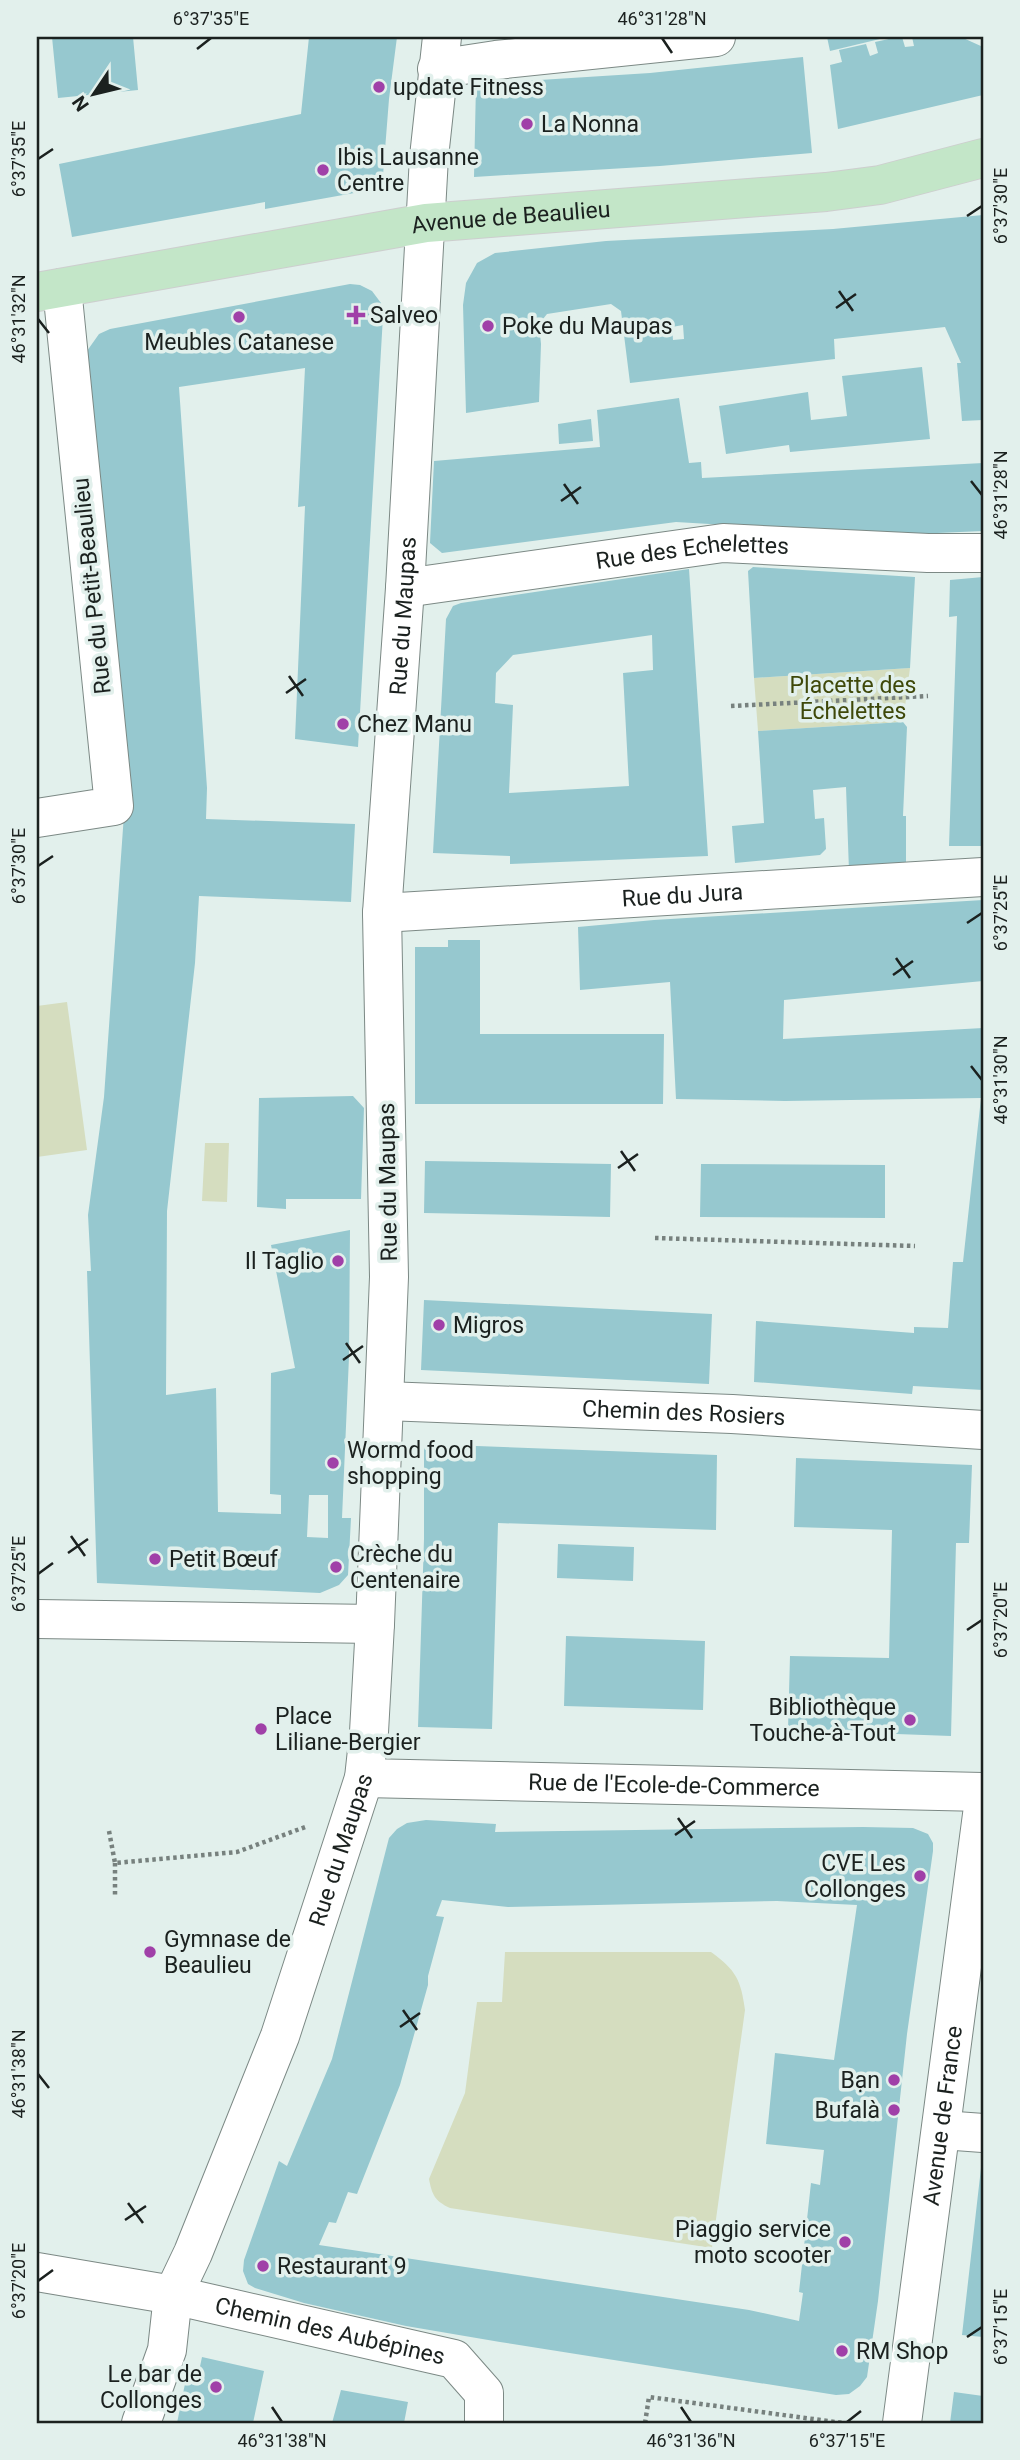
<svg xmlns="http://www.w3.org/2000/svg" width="1020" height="2460" viewBox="0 0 1020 2460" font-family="Roboto,sans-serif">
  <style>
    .green { fill: #d5ddbf }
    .building { fill: #96c8cf; fill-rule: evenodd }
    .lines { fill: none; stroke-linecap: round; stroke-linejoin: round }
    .minor-casing { stroke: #7c8985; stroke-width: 40 }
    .major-casing { stroke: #cdcece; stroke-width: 40 }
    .path { stroke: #77817e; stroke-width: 4.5; stroke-dasharray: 3.5 3.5; stroke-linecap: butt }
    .minor { stroke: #fff; stroke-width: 38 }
    .major { stroke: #c3e6c8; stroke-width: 38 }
    .ticks { fill: none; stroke: #1b211f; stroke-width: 2.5 }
    .poi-dot { fill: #a040a8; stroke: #e2f0ec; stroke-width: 2.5 }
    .labels { text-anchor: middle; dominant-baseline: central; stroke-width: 7; stroke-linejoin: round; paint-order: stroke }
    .poi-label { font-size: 23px; fill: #1b211f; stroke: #e2f0ec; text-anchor: start }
    .street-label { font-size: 23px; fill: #1b211f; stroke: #e2f0ec }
    .park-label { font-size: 23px; fill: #3e4809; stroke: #e2f0ec }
    .neatline { fill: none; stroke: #1b211f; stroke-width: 2.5 }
    .ticks-label { font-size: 18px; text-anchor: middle; fill: #1b211f }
  </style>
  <rect width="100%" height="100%" fill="#e2f0ec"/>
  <path class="green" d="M910 668 903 722 758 731 754 678Z
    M67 1002 87 1150 37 1157V1006Z
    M205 1143H229L227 1202 202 1201Z
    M505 1952H711C736 1970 741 1980 745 2010L712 2248 450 2208C435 2201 432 2195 429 2179L465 2093 477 2002H502Z"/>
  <path class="building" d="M52 37H133L138 90 58 98Z
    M309 37H397L389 99 382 188 265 209V202L72 237 59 164 301 114Z
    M827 37H884V38L830 51Z
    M898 37H902L905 47 914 46 912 37H941L942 39 961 37 983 47V95L838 129 830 65 842 62 839 50 866 44 870 56 878 53 875 42Z
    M803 57 812 153 660 166 474 177 476 84 650 73Z
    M983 215V420L962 421 957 363H961L945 327 834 339 835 359 630 383 621 311 611 304 547 314 539 324 541 344 539 402 466 413 463 305 466 283 477 263 495 253 606 241 833 229ZM683 325 684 339 673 340 672 327Z
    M350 284 360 285 372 291 381 303 383 316 358 747 295 739 305 506 298 507 305 368 179 387 207 788 206 819 355 824 351 902 199 896 195 963 167 1211 166 1395 216 1388 218 1512 281 1514V1495L270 1494 271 1373 295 1368 271 1245 350 1230 349 1357 342 1518H351L348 1575 339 1585 320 1593 97 1583 87 1271H91L88 1215 104 1097 126 786 87 351 99 334 110 329ZM309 1495H328V1538L307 1537Z
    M922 367 930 439 790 452 789 445 726 454 719 406 808 392 811 420 847 416 842 376Z
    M679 398 689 463 701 462 702 478 983 463V531L892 535 676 522 442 553 430 543 434 461 600 447 597 410Z
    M591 419 593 441 559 444 558 424Z
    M753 567 915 577 910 668 754 678 748 571Z
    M689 569 708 856 510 864V856L433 853 446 619 453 606 461 603ZM652 635 653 670 623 673 629 786 509 793 513 705 495 703 496 673 513 655Z
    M983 577V846H949L957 616 949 617 950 580Z
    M903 722 907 727 903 816H906V868L849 871 846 787 813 790 815 819 824 818 826 849 820 855 735 863 732 826 764 823 758 731Z
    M983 900V981L784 1000 783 1039 983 1028V1390L913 1386 912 1394 754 1382 756 1321 914 1333V1327L948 1328 953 1262H963L981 1098 785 1101 676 1099 670 982 580 990 578 927 654 920Z
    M448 940H480V1034H664L663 1104H415V947H448Z
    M353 1096 364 1108 361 1199H286V1209L257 1207 259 1098Z
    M425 1161 611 1164 610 1217 424 1213Z
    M701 1164 885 1165V1218L700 1217Z
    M424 1300 712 1314 709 1384 421 1370Z
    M424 1444 717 1455 716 1530 498 1523 492 1729 418 1727 424 1539Z
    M796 1458 972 1465 969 1543H956L951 1736 788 1730 790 1656 889 1658 892 1530 794 1527Z
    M558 1544 634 1547 633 1581 557 1578Z
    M566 1636 705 1641 703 1710 564 1706Z
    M426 1820 496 1824 495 1832 863 1827 913 1828 928 1834 933 1843V1851L907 2034 878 2301 867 2377 860 2386 849 2394 836 2395 500 2342 406 2326 304 2303 255 2288 248 2284 243 2271 244 2260 279 2161 287 2166 332 2059 389 1838 397 1829 407 1823ZM442 1900 508 1907 777 1901 857 1905 834 2060 775 2053 766 2144 824 2150 820 2185 811 2183 799 2292 803 2293 799 2321 749 2310 319 2245 329 2222 336 2223 348 2192 357 2194 400 2085 428 1985V1976L444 1917 436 1916Z
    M981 2168H983V2337L962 2335Z
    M202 2357 264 2371 253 2423H177L187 2374 198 2376Z
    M341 2390 408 2402 404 2423H332Z
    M954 2392 983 2396V2423H950Z"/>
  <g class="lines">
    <g class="minor-casing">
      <g id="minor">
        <path d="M437 69 496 60 716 37"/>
        <path id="s1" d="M405 588 723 543 928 553H983"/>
        <path d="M37 818 114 806 62 288"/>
        <path id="s2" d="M382 913 983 877"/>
        <path id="s3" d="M385 1401 732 1414 983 1430"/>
        <path d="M37 1619 375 1624"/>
        <path id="s4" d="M364 1778 983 1792"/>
        <path d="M942 2130 983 2133"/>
        <path id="s5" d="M37 2272 173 2295 454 2359 484 2393V2423"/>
        <path id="s6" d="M141 2423 167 2350 173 2295 193 2253 280 2036 364 1778 369 1732 375 1624 389 1277 382 913 405 588 429 157 442 37"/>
        <path id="s7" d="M902 2423 983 1807"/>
      </g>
    </g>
    <g class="major-casing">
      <g id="major">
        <path id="s8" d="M37 292 426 223 826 192 880 185 983 158"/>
      </g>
    </g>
    <path class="path" d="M731 706 928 696
      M655 1238 915 1246
      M109 1831 115 1863 237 1852 308 1826
      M115 1863V1897
      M645 2423 649 2397 843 2423"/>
    <use href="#minor" class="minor"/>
    <use href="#major" class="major"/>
  </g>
  <path class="ticks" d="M662 38 672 53M197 49 211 38M38 159 53 149M967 216 982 206M839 291 853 311M836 308 856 294M38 319 49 333M971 481 982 495M564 484 578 504M561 501 581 487M289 676 303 696M286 693 306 679M38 866 53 856M967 923 982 913M896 958 910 978M893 975 913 961M971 1066 982 1080M621 1151 635 1171M618 1168 638 1154M346 1343 360 1363M343 1360 363 1346M71 1536 85 1556M68 1553 88 1539M38 1574 53 1563M967 1630 982 1620M678 1818 692 1838M675 1835 695 1821M403 2010 417 2030M400 2027 420 2013M38 2074 49 2088M128 2203 143 2223M125 2220 146 2206M38 2281 53 2270M967 2337 982 2327M272 2407 282 2422M681 2407 691 2422M847 2422 861 2411"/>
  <g class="poi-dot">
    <circle cx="379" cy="87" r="7"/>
    <circle cx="527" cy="124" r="7"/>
    <circle cx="323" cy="170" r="7"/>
    <path d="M352.5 304.5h7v7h7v7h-7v7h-7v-7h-7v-7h7z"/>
    <circle cx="239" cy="317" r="7"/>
    <circle cx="488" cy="326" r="7"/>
    <circle cx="343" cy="724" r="7"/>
    <circle cx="338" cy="1261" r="7"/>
    <circle cx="439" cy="1325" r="7"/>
    <circle cx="333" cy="1463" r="7"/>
    <circle cx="155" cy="1559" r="7"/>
    <circle cx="336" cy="1567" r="7"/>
    <circle cx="910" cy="1720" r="7"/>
    <circle cx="261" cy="1729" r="7"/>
    <circle cx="920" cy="1876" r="7"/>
    <circle cx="150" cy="1952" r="7"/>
    <circle cx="894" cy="2080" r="7"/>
    <circle cx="894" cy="2110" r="7"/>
    <circle cx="845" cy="2242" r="7"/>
    <circle cx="263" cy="2266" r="7"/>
    <circle cx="842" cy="2351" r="7"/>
    <circle cx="216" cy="2387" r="7"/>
  </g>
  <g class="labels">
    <g class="poi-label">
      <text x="393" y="87">update Fitness</text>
      <text x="541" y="124">La Nonna</text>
      <text x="337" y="157">Ibis Lausanne<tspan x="337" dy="26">Centre</tspan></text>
      <text x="370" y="315">Salveo</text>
      <text x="502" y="326">Poke du Maupas</text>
      <text x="239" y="342" text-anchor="middle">Meubles Catanese</text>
      <text x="357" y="724">Chez Manu</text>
      <text x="324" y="1261" text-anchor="end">Il Taglio</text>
      <text x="453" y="1325">Migros</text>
      <text x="347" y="1450">Wormd food<tspan x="347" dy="26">shopping</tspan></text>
      <text x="350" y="1554">Crèche du<tspan x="350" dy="26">Centenaire</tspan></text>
      <text x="169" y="1559">Petit Bœuf</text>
      <text x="896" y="1707" text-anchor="end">Bibliothèque<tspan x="896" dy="26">Touche-à-Tout</tspan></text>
      <text x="275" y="1716">Place<tspan x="275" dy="26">Liliane-Bergier</tspan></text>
      <text x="906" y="1863" text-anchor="end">CVE Les<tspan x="906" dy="26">Collonges</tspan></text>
      <text x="164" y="1939">Gymnase de<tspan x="164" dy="26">Beaulieu</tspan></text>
      <text x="880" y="2080" text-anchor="end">Bạn</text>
      <text x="880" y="2110" text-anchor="end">Bufalà</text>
      <text x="831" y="2229" text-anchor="end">Piaggio service<tspan x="831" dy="26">moto scooter</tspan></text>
      <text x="277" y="2266">Restaurant 9</text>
      <text x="856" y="2351">RM Shop</text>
      <text x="202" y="2374" text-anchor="end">Le bar de<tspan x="202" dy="26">Collonges</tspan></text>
    </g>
    <g class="street-label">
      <text stroke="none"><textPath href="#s8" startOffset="480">Avenue de Beaulieu</textPath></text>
      <text stroke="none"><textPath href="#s1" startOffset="290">Rue des Echelettes</textPath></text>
      <text transform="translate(92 586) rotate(-96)">Rue du Petit-Beaulieu</text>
      <text stroke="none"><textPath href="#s6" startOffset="1848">Rue du Maupas</textPath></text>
      <text stroke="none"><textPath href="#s2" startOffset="301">Rue du Jura</textPath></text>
      <text transform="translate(388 1182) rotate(-91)">Rue du Maupas</text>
      <text stroke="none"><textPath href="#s3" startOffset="299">Chemin des Rosiers</textPath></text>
      <text stroke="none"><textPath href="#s4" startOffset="310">Rue de l'Ecole-de-Commerce</textPath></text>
      <text stroke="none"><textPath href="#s6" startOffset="609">Rue du Maupas</textPath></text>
      <text stroke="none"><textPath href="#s7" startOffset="310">Avenue de France</textPath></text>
      <text stroke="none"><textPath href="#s5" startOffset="299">Chemin des Aubépines</textPath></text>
    </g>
    <g class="park-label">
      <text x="853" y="685">Placette des<tspan x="853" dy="26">Échelettes</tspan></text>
    </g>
  </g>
  <rect width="1020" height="2460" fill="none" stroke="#e2f0ec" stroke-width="77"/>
  <g transform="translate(94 94) rotate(235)" stroke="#e2f0ec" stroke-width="5" paint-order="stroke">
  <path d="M0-5L12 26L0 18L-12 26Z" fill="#1b211f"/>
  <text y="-10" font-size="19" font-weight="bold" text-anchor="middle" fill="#1b211f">N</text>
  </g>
  <rect x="38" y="38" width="944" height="2384" class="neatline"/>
  <g class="ticks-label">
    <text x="211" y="25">6°37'35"E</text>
    <text x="662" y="25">46°31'28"N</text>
    <text transform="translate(19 159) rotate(-90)" y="6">6°37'35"E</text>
    <text transform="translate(1001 206) rotate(-90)" y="6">6°37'30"E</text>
    <text transform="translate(19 319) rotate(-90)" y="6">46°31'32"N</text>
    <text transform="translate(1001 495) rotate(-90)" y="6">46°31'28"N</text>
    <text transform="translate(19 866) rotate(-90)" y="6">6°37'30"E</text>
    <text transform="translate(1001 913) rotate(-90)" y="6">6°37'25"E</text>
    <text transform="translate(1001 1080) rotate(-90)" y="6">46°31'30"N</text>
    <text transform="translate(19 1574) rotate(-90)" y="6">6°37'25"E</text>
    <text transform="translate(1001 1620) rotate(-90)" y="6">6°37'20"E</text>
    <text transform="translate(19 2074) rotate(-90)" y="6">46°31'38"N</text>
    <text transform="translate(19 2281) rotate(-90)" y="6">6°37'20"E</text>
    <text transform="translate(1001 2327) rotate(-90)" y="6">6°37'15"E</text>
    <text x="282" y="2447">46°31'38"N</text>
    <text x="691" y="2447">46°31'36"N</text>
    <text x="847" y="2447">6°37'15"E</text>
  </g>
</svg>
